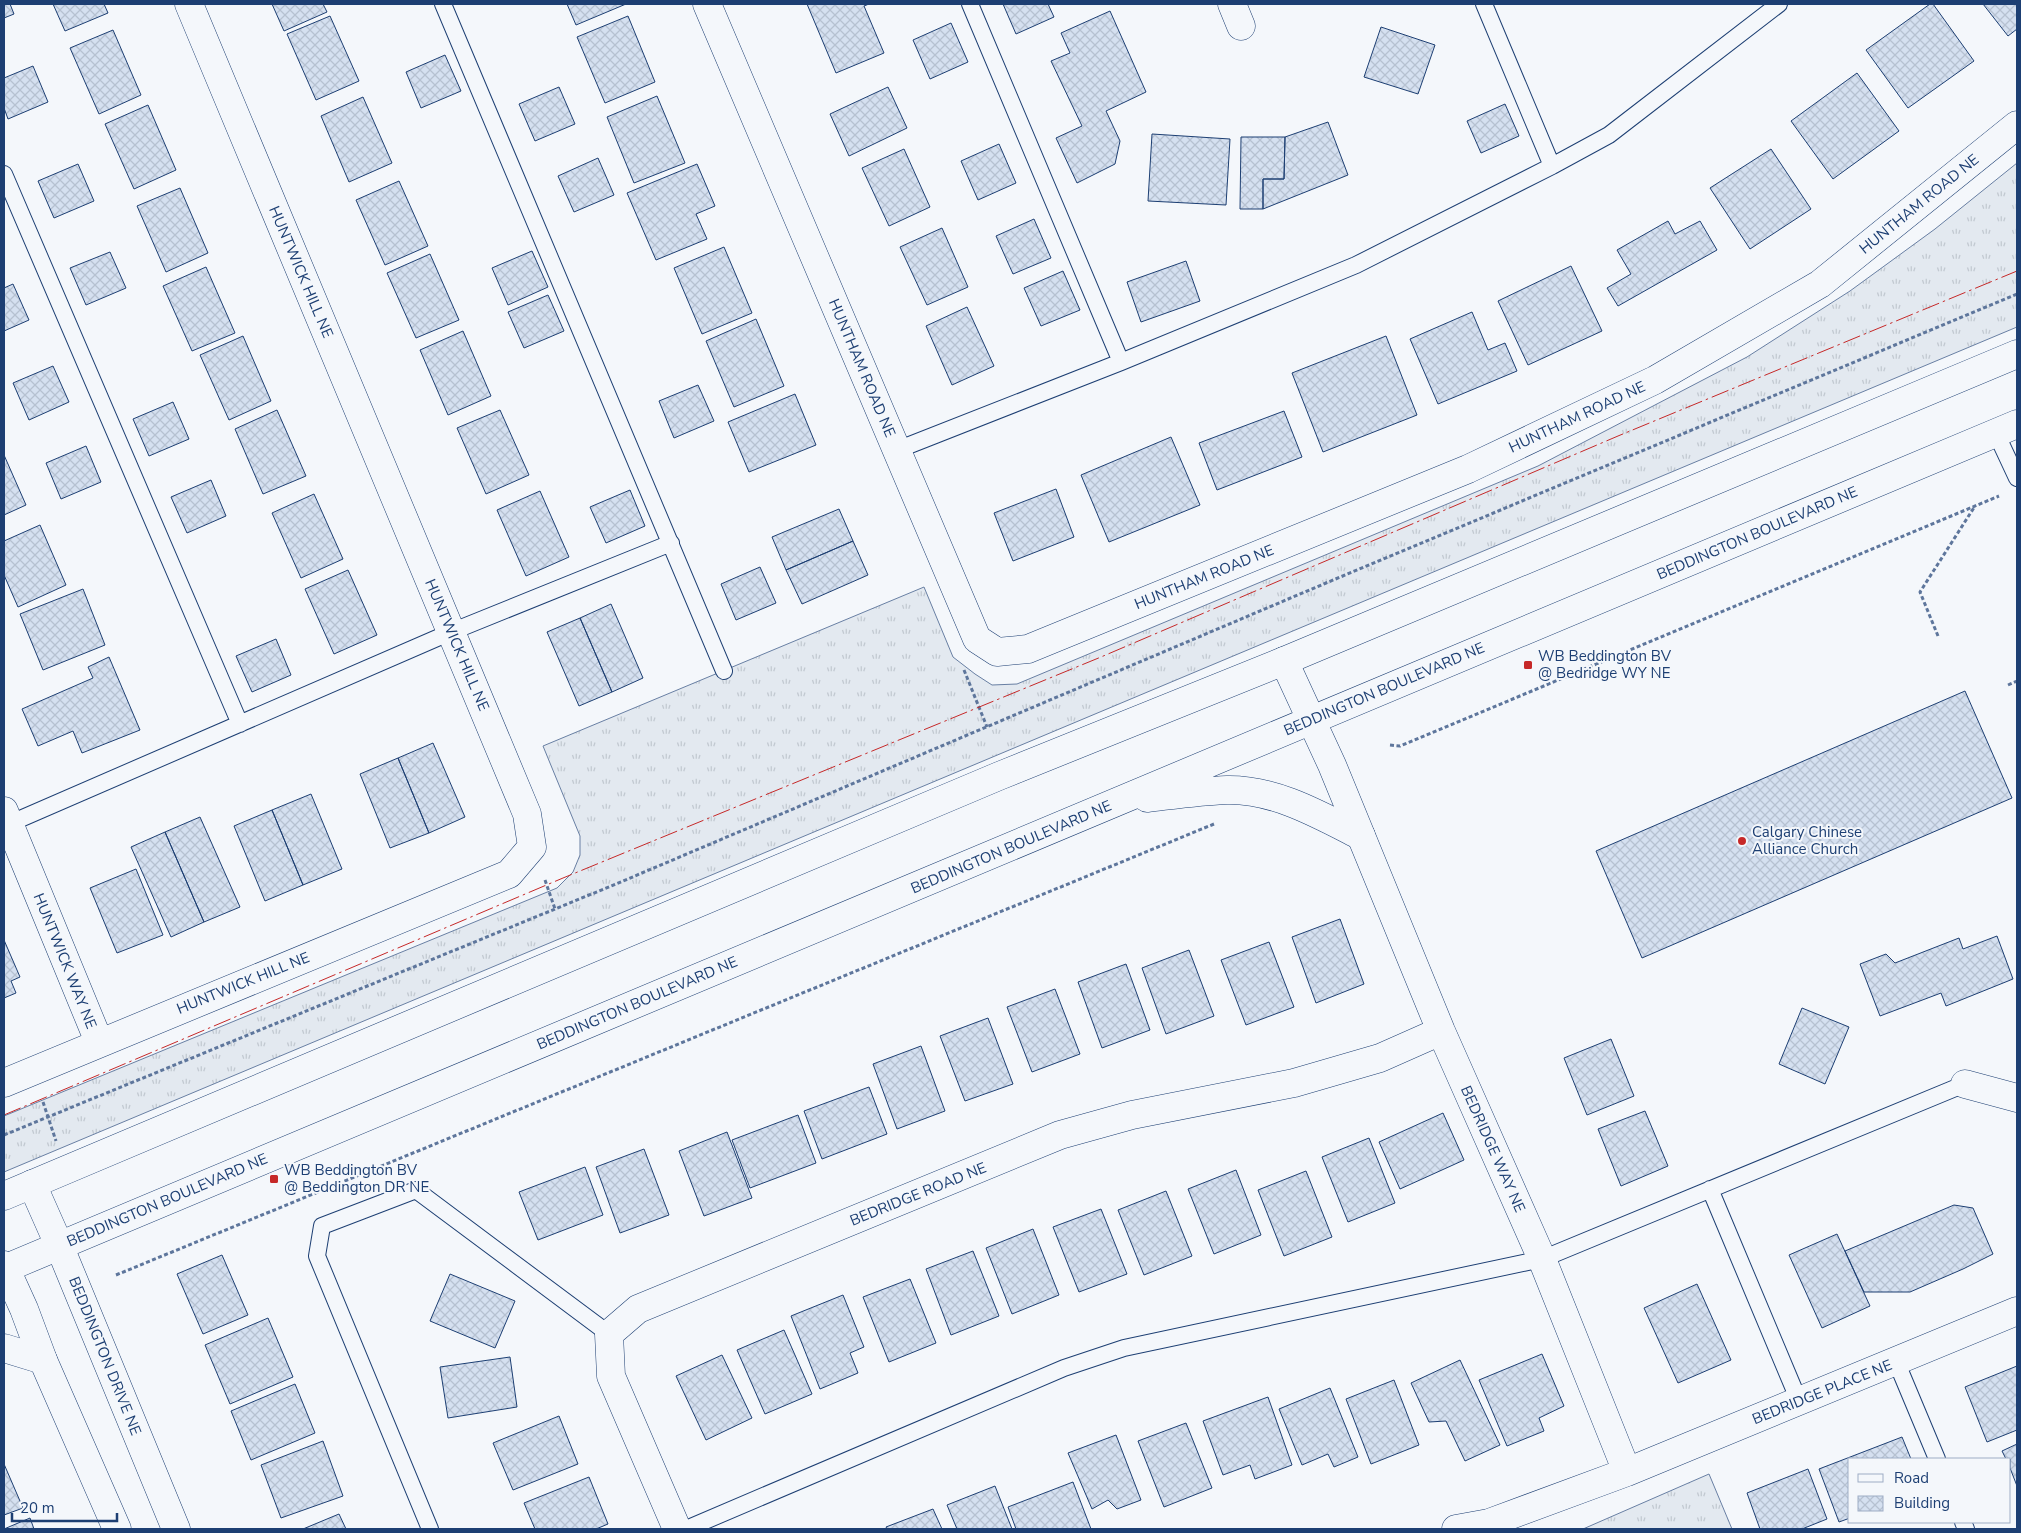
<svg xmlns="http://www.w3.org/2000/svg" width="2021" height="1533" viewBox="0 0 2021 1533" font-family="'Nunito Sans',sans-serif">
  <style>
    .grass { fill: url(#grass-tufts); stroke: #687fa3 }
    .building { fill: url(#building-cross-hatch); stroke: #1d3f73 }
    .lines { fill: none; stroke-linecap: round; stroke-linejoin: round }
    .service-casing { stroke: #1d3f73; stroke-width: 18 }
    .minor-casing { stroke: #1d3f73; stroke-width: 29 }
    .tertiary-casing { stroke: #1d3f73; stroke-width: 29 }
    .secondary-casing { stroke: #1d3f73; stroke-width: 29 }
    .path { stroke: #5e769c; stroke-width: 3; stroke-dasharray: 4 2.5; stroke-linecap: butt }
    .service { stroke: #f4f7fb; stroke-width: 16 }
    .minor { stroke: #f4f7fb; stroke-width: 28 }
    .tertiary { stroke: #f4f7fb; stroke-width: 28 }
    .secondary { stroke: #f4f7fb; stroke-width: 28 }
    .power { stroke: #c62828; stroke-width: 1; stroke-dasharray: 18 4 2.5 4; stroke-linecap: butt }
    .poi-dot { fill: #c62828; stroke: #f4f7fb; stroke-width: 2 }
    .labels { text-anchor: middle; dominant-baseline: central; stroke-width: 4; stroke-linejoin: round; paint-order: stroke }
    .street-label { font-size: 15px; fill: #1d3f73; stroke: #f4f7fb }
    .poi-label { font-size: 15px; fill: #1d3f73; stroke: #f4f7fb; text-anchor: start }
  </style>
  <defs>
    <pattern id="grass-tufts" width="24" height="20" patternUnits="userSpaceOnUse" patternTransform="scale(1.25)"><rect width="24" height="20" fill="#e3e9f0"/><path d="M3 7l-1-3M5 7V3M7 7l1-3M15 17l-1-3M17 17v-4M19 17l1-3" fill="none" stroke="#c2c9d1"/></pattern>
    <pattern id="building-cross-hatch" width="8" height="8" patternUnits="userSpaceOnUse" patternTransform="scale(1.25)"><rect width="8" height="8" fill="#d5e0f0"/><path d="M0 0l8 8M0 8l8-8" fill="none" stroke="#b6c1d1"/></pattern>
  </defs>
  <rect width="100%" height="100%" fill="#f4f7fb"/>
  <path class="grass" d="M2017 163V327L4 1172V1116L557 888 573 872 580 855V836L543 746 924 587 953 657 975 674 992 685 1017 684 1538 466 1747 357 1850 291 1935 229Z
    M1709 1474 1732 1529H1583Z"/>
  <path class="building" d="M4 4H10L14 14 4 18Z
    M53 4H104L108 13 65 31Z
    M272 4H323L327 12 284 31Z
    M567 4H626L576 25Z
    M807 4H869L864 6 884 53 836 73Z
    M1003 4H1048L1054 17 1016 34Z
    M1930 4H1933L1974 61 1908 108 1866 50Z
    M1983 4H2017V29L2008 36Z
    M1110 11 1146 92 1106 111 1120 141 1115 164 1077 183 1056 138 1082 126 1051 61 1070 53 1061 33Z
    M330 16 359 81 316 100 287 34Z
    M628 16 655 82 605 103 577 37Z
    M951 23 968 62 930 79 913 40Z
    M1381 27 1435 45 1418 94 1364 77Z
    M113 30 141 95 99 114 70 48Z
    M445 55 461 91 421 108 406 72Z
    M33 66 48 102 8 119 4 108V78Z
    M1857 73 1899 131 1833 179 1791 121Z
    M559 87 575 124 535 141 519 104Z
    M888 87 907 128 849 156 830 114Z
    M657 96 685 163 634 183 607 117Z
    M363 97 392 163 349 182 321 116Z
    M1505 104 1519 136 1481 153 1467 121Z
    M148 105 176 170 134 189 105 124Z
    M1328 122 1348 175 1263 209V179H1284L1285 137Z
    M1152 134 1230 139 1226 205 1148 201Z
    M1241 137H1285L1284 179H1263V209H1240Z
    M999 144 1016 183 978 200 961 161Z
    M904 149 930 207 889 226 862 168Z
    M1771 149 1811 209 1750 249 1710 188Z
    M598 158 614 195 574 212 558 176Z
    M78 164 94 201 54 218 38 181Z
    M697 164 715 206 696 214 707 239 656 260 627 193Z
    M399 181 428 246 385 265 356 200Z
    M180 188 208 253 166 272 137 206Z
    M1034 219 1051 258 1013 274 996 236Z
    M1668 221 1675 234 1700 221 1717 250 1618 306 1607 288 1631 274 1617 250Z
    M942 228 968 287 927 305 900 247Z
    M724 247 752 313 702 334 674 268Z
    M532 251 548 287 508 305 492 268Z
    M110 252 126 288 86 305 70 268Z
    M430 254 459 320 416 338 387 273Z
    M1186 261 1200 301 1141 322 1127 282Z
    M1571 266 1602 331 1528 365 1498 301Z
    M206 267 235 333 192 351 163 286Z
    M1063 271 1080 310 1041 326 1024 288Z
    M13 284 29 320 4 331V288Z
    M548 295 564 331 524 348 508 312Z
    M967 307 994 366 952 385 926 326Z
    M1472 312 1488 350 1505 343 1517 371 1438 404 1410 339Z
    M756 319 784 386 734 407 706 341Z
    M463 331 491 396 448 415 420 350Z
    M243 336 271 401 229 420 200 355Z
    M1386 336 1417 415 1323 452 1292 373Z
    M53 366 69 402 29 420 13 383Z
    M698 385 714 421 674 438 659 401Z
    M795 394 816 445 749 472 728 422Z
    M173 402 189 439 149 456 133 419Z
    M277 410 306 476 263 494 235 429Z
    M500 410 529 475 486 494 457 428Z
    M1284 411 1302 457 1217 490 1199 443Z
    M1171 437 1200 505 1109 542 1081 475Z
    M86 446 101 482 61 499 46 463Z
    M4 455 26 505 4 515Z
    M211 480 226 516 187 533 171 497Z
    M1056 489 1074 537 1013 561 994 513Z
    M630 490 645 526 606 543 590 507Z
    M540 491 569 557 526 576 497 510Z
    M314 494 343 559 301 578 272 513Z
    M839 509 853 541 786 570 772 537Z
    M40 525 66 585 18 607 4 575V541Z
    M853 541 868 575 802 604 786 570Z
    M760 567 776 603 736 620 721 584Z
    M348 570 377 635 334 654 305 589Z
    M83 589 105 645 43 670 20 614Z
    M611 604 643 678 612 692 580 618Z
    M580 618 612 692 579 706 547 632Z
    M276 639 291 675 252 692 236 656Z
    M109 657 140 730 82 753 73 731 38 746 22 709 93 678 88 667Z
    M1965 691 2012 798 1642 958 1596 851Z
    M433 743 465 817 429 833 398 758Z
    M398 758 429 833 390 848 360 774Z
    M311 794 342 869 303 885 272 810Z
    M272 810 303 885 265 901 234 826Z
    M200 817 240 907 204 922 165 832Z
    M165 832 204 922 171 937 131 847Z
    M136 869 163 935 117 953 90 888Z
    M1340 919 1364 984 1316 1003 1292 937Z
    M1997 936 2013 979 1946 1006 1941 993 1880 1016 1860 964 1886 954 1895 963 1959 938 1963 949Z
    M4 940 20 977 11 981 16 993 4 998Z
    M1269 942 1294 1007 1246 1025 1221 960Z
    M1189 950 1214 1016 1166 1034 1142 968Z
    M1126 964 1150 1030 1102 1048 1078 982Z
    M1055 989 1080 1054 1032 1072 1007 1007Z
    M1802 1008 1849 1027 1825 1084 1779 1064Z
    M988 1018 1013 1084 965 1101 940 1036Z
    M1611 1039 1634 1096 1587 1115 1564 1058Z
    M921 1046 945 1111 897 1129 873 1064Z
    M869 1087 887 1134 822 1159 804 1111Z
    M1645 1111 1668 1166 1621 1186 1598 1129Z
    M1443 1113 1464 1160 1400 1189 1379 1142Z
    M798 1115 816 1163 750 1188 732 1140Z
    M727 1132 752 1198 704 1216 679 1151Z
    M1369 1138 1395 1203 1348 1222 1322 1157Z
    M644 1149 669 1215 620 1233 596 1167Z
    M585 1167 603 1215 538 1240 519 1192Z
    M1236 1170 1261 1235 1214 1254 1188 1189Z
    M1306 1171 1332 1237 1284 1256 1258 1190Z
    M1166 1191 1192 1256 1144 1275 1118 1210Z
    M1954 1205 1973 1208 1993 1254 1963 1269 1910 1292H1864L1845 1251Z
    M1101 1209 1127 1274 1079 1292 1053 1227Z
    M1033 1229 1059 1295 1012 1314 986 1248Z
    M1837 1234 1870 1306 1822 1328 1789 1255Z
    M973 1251 999 1316 951 1335 926 1269Z
    M222 1255 248 1315 203 1334 177 1274Z
    M450 1274 515 1301 495 1348 430 1321Z
    M910 1279 936 1343 889 1362 863 1297Z
    M1697 1284 1731 1360 1678 1383 1644 1308Z
    M843 1295 864 1347 850 1353 858 1373 820 1389 791 1316Z
    M268 1318 293 1377 230 1404 205 1345Z
    M784 1330 812 1394 765 1414 737 1350Z
    M1542 1354 1564 1406 1539 1418 1544 1431 1507 1446 1479 1380Z
    M722 1355 752 1418 706 1440 676 1376Z
    M510 1357 517 1407 448 1418 440 1367Z
    M1460 1360 1500 1445 1465 1461 1446 1421 1429 1422 1411 1383Z
    M2017 1366V1430L1987 1442 1965 1387Z
    M1394 1380 1419 1445 1371 1464 1346 1399Z
    M295 1384 315 1433 251 1460 231 1411Z
    M1330 1388 1358 1457 1334 1467 1328 1454 1302 1465 1279 1409Z
    M1268 1397 1292 1465 1255 1479 1250 1465 1223 1475 1203 1421Z
    M559 1416 578 1464 513 1490 493 1443Z
    M1186 1423 1212 1488 1164 1507 1138 1441Z
    M1116 1435 1141 1500 1117 1509 1108 1500 1092 1509 1068 1453Z
    M1902 1437 1911 1459H1850V1518L1839 1522 1819 1469Z
    M323 1441 343 1496 281 1518 261 1465Z
    M2017 1444V1486L2010 1468V1459H2006L2002 1451Z
    M4 1464 23 1508 4 1515Z
    M1808 1469 1827 1519 1802 1529H1760L1747 1493Z
    M589 1477 608 1524 596 1529H535L524 1503Z
    M1073 1482 1091 1529H1016L1008 1507Z
    M995 1486 1012 1529H957L947 1505Z
    M933 1509 942 1529H887L886 1527Z
    M339 1514 346 1529H303Z
    M30 1518 34 1529H4Z"/>
  <g class="lines">
    <g class="service-casing">
      <path id="service" d="M443 4 724 671
        M970 4 1121 362
        M1484 4 1552 166
        M4 174 240 724
        M1996 433 2017 478
        M897 450 1121 362 1356 265 1552 166 1609 135 1779 4
        M4 826 451 632 671 543
        M1710 1189 1799 1401
        M1896 1361 1937 1459
        M1963 1522 1966 1529
        M430 1529 317 1256 322 1226 416 1190 609 1334
        M686 1529 1064 1368 1124 1348 1542 1259 1965 1084"/>
    </g>
    <g class="minor-casing">
      <path id="minor" d="M707 4 977 639 997 652 1028 649 1468 469 1655 380 1820 284 2017 125
        M1232 4 1241 26
        M1284 661 1332 765 1441 1031 1542 1259 1627 1472 1489 1523 1456 1529
        M4 811 99 1042
        M4 1083 509 874 532 847 527 814 189 4
        M1965 1084 2017 1098
        M1627 1472 2017 1311
        M677 1529 611 1376 609 1334 638 1309 1060 1135 1132 1115 1294 1083 1380 1058 1441 1031"/>
    </g>
    <g class="tertiary-casing">
      <path id="tertiary" d="M32 1184 59 1245 176 1529
        M4 1265 24 1309 43 1360 117 1529"/>
    </g>
    <g class="secondary-casing">
      <path id="secondary" d="M1147 798C1173 795 1201 791 1227 790 1275 789 1320 815 1361 836
        M4 1196 999 776 1284 661 2017 354
        M4 1269 2017 424
        M4 1348 43 1360"/>
    </g>
    <path class="path" d="M1938 636 1920 592 1975 506
      M964 670 987 727
      M2008 685 2017 681
      M1390 745 1400 746 1999 496
      M545 880 555 909
      M43 1102 56 1141
      M4 1135 616 884 1326 583 2017 294
      M116 1275 1214 824"/>
    <use href="#service" class="service"/>
    <use href="#minor" class="minor"/>
    <use href="#tertiary" class="tertiary"/>
    <use href="#secondary" class="secondary"/>
    <path class="power" d="M4 1115 563 878 1101 657 1618 436 2017 271"/>
  </g>
  <g class="poi-dot">
    <rect x="1523" y="660" width="10" height="10" rx="2.5"/>
    <circle cx="1742" cy="841" r="5"/>
    <rect x="269" y="1174" width="10" height="10" rx="2.5"/>
  </g>
  <g class="labels">
    <g class="street-label">
      <text transform="translate(1919 204) rotate(-39)">HUNTHAM ROAD NE</text>
      <text transform="translate(301 272) rotate(67)">HUNTWICK HILL NE</text>
      <text transform="translate(862 368) rotate(67)">HUNTHAM ROAD NE</text>
      <text transform="translate(1577 417) rotate(-25)">HUNTHAM ROAD NE</text>
      <text transform="translate(1757 533) rotate(-23)">BEDDINGTON BOULEVARD NE</text>
      <text transform="translate(1204 577) rotate(-22)">HUNTHAM ROAD NE</text>
      <text transform="translate(457 645) rotate(67)">HUNTWICK HILL NE</text>
      <text transform="translate(1384 689) rotate(-23)">BEDDINGTON BOULEVARD NE</text>
      <text transform="translate(1011 847) rotate(-23)">BEDDINGTON BOULEVARD NE</text>
      <text transform="translate(65 961) rotate(68)">HUNTWICK WAY NE</text>
      <text transform="translate(243 983) rotate(-22)">HUNTWICK HILL NE</text>
      <text transform="translate(637 1003) rotate(-23)">BEDDINGTON BOULEVARD NE</text>
      <text transform="translate(1493 1149) rotate(66)">BEDRIDGE WAY NE</text>
      <text transform="translate(918 1194) rotate(-22)">BEDRIDGE ROAD NE</text>
      <text transform="translate(167 1200) rotate(-23)">BEDDINGTON BOULEVARD NE</text>
      <text transform="translate(105 1356) rotate(68)">BEDDINGTON DRIVE NE</text>
      <text transform="translate(1822 1392) rotate(-22)">BEDRIDGE PLACE NE</text>
    </g>
    <g class="poi-label">
      <text x="1538" y="656">WB Beddington BV<tspan x="1538" dy="17">@ Bedridge WY NE</tspan></text>
      <text x="1752" y="832">Calgary Chinese<tspan x="1752" dy="17">Alliance Church</tspan></text>
      <text x="284" y="1170">WB Beddington BV<tspan x="284" dy="17">@ Beddington DR NE</tspan></text>
    </g>
  </g>
  <rect width="2021" height="1533" fill="none" stroke="#1d3f73" stroke-width="10"/>
  <rect x="1848" y="1458" width="162" height="65" fill="#f4f7fb" stroke="#9eadc5"/>
  <rect x="1858" y="1474" width="25" height="8" fill="#f4f7fb" stroke="#9eadc5"/>
  <text x="1894" y="1483" font-size="15" fill="#1d3f73">Road</text>
  <rect x="1858" y="1496" width="25" height="15" fill="url(#building-cross-hatch)" stroke="#9eadc5"/>
  <text x="1894" y="1508" font-size="15" fill="#1d3f73">Building</text>
  <path d="M12 1513v8h105v-8" fill="none" stroke="#1d3f73" stroke-width="2.5"/>
  <text x="20" y="1513" font-size="15" fill="#1d3f73" stroke="#f4f7fb" stroke-width="4" paint-order="stroke">20 m</text>
</svg>
